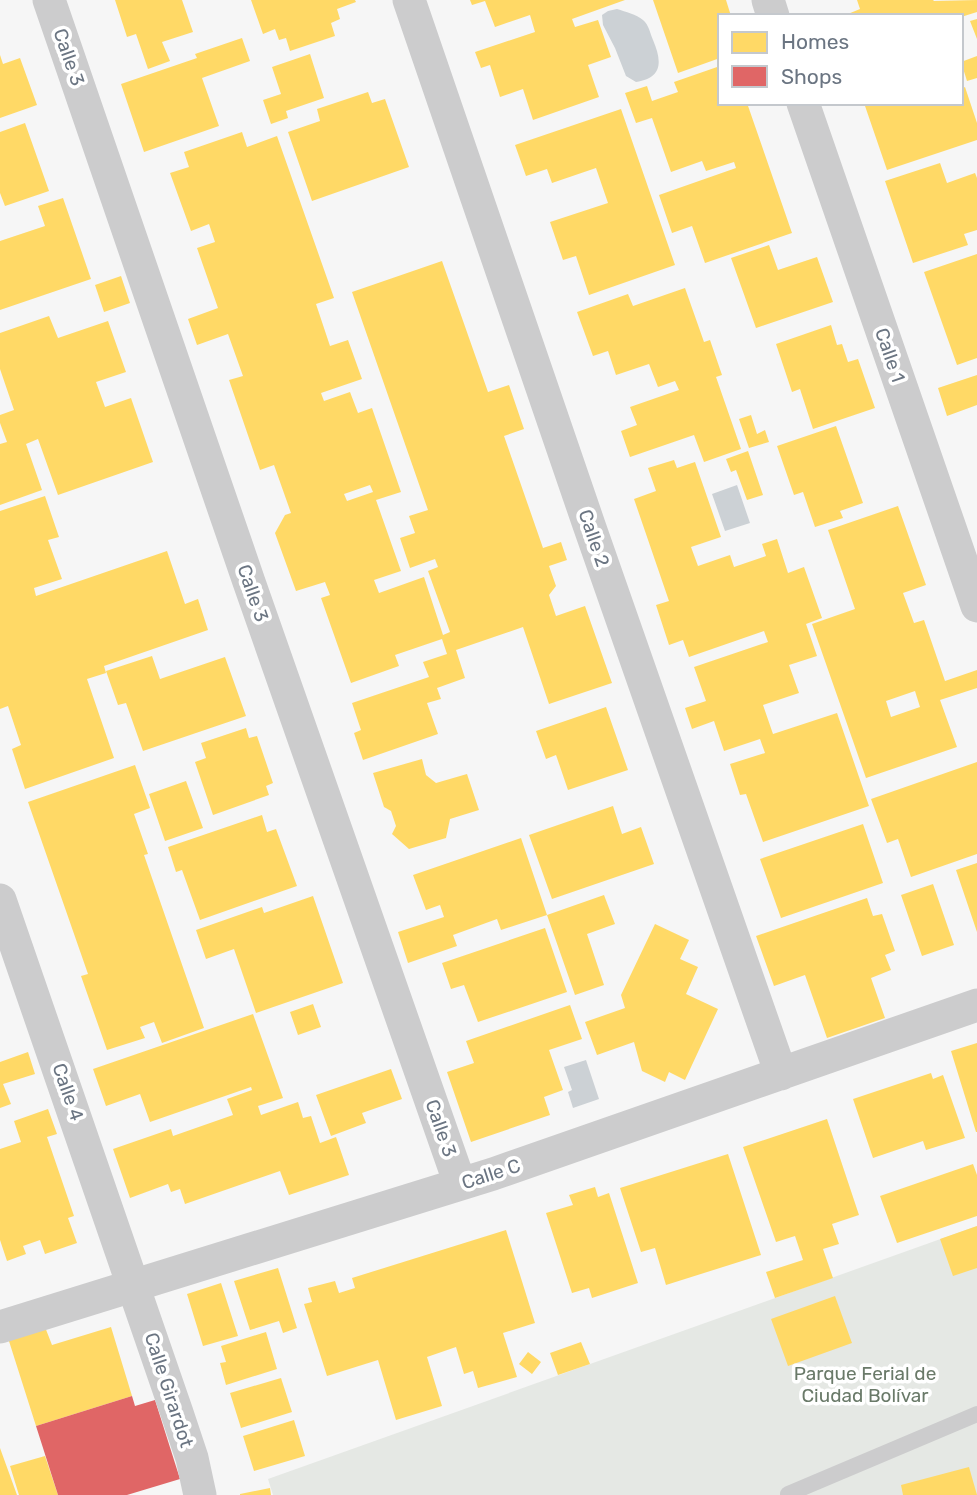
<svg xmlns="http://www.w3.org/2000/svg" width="977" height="1495" viewBox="0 0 977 1495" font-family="Rubik,sans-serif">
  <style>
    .green { fill: #e5e8e4 }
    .water { fill: #ccd1d5 }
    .homes { fill: #ffd966; fill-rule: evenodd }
    .shops { fill: #e06666 }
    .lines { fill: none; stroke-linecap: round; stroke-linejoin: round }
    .service { stroke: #cccccd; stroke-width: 16 }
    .minor { stroke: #cccccd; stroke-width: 33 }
    .labels { text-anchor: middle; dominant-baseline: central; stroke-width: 7; stroke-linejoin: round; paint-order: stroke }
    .street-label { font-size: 19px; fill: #6b7582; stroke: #fff }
    .park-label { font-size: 19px; fill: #6a7a69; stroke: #fff }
  </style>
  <rect width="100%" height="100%" fill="#f6f6f6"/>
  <path class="green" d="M977 1226V1495H273L268 1479Z"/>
  <path class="water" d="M617 9C626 12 636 14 643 20 649 25 650 33 653 40 662 61 663 78 636 82L626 76 615 48 603 25 602 15 608 11Z
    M737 485 750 523 725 531 712 494Z
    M586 1060 599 1099 573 1108 568 1092 572 1090 564 1067Z"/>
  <path class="homes" d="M115 0H182L193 32 162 42 170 61 148 69 136 34 127 37Z
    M251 0H355L356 2 337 9 340 19 331 23 335 36 290 51 286 38 279 40 275 29 263 34Z
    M470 0H625L572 19 575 27 598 20 611 57 588 65 599 97 533 120 523 89 500 97 490 65 481 68 475 52 535 32 530 15 495 27 485 1 472 5Z
    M653 0H726L731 16H720V58L678 73Z
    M857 0H933L934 1 977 0V12L961 17V16H843L860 9Z
    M977 19V39L970 21Z
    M242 38 250 61 202 78 219 126 144 152 121 84 197 58 195 54Z
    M310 54 324 98 286 111 288 118 271 124 263 100 281 94 272 67Z
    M0 55 3 64 20 58 37 105 0 118Z
    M977 56V78L967 81 961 62Z
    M720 66V103H747L792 233 705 263 692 226 672 233 659 195 736 168 734 162 706 171 702 161 671 172 652 118 636 123 625 93 647 86 652 101 678 92 674 82Z
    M965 87 977 123V140L887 170 864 103H961V89Z
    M368 92 372 103 385 99 409 167 312 201 288 132 320 121 317 109Z
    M621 109 675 265 589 295 576 256 563 260 550 222 608 203 596 168 552 183 547 169 526 176 515 145Z
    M25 123 49 191 5 206 0 193V132Z
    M242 132 247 147 277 136 334 298 316 304 330 346 348 340 362 379 321 393 324 401 350 392 358 413 372 408 401 492 376 500 401 571 374 580 379 593 424 577 443 635 450 632 428 571 438 567 435 559 410 568 400 538 415 533 409 516 428 510 352 292 442 261 488 392 509 385 524 429 504 436 543 548 561 542 567 560 549 566 556 586 549 595 556 616 585 606 612 683 549 704 523 627 456 650 465 678 437 688 441 699 427 703 438 734 363 760 354 733 361 730 352 703 429 677 423 662 447 654 442 639 395 655 399 666 351 683 321 598 330 595 325 582 296 591 275 533 285 515 291 513 274 465 260 470 229 380 243 376 228 334 197 345 188 319 218 308 197 248 215 242 209 224 191 231 170 173 189 167 184 152ZM370 485 373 492 347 501 344 494Z
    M940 163 947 183 975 173 977 178V230L964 234 968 245 913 263 885 181Z
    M63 198 91 279 0 310V241L45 226 38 206Z
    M769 245 778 270 817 257 833 302 756 328 731 258Z
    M977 254V358L957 365 924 272Z
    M121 276 130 303 104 312 95 285Z
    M685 288 704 342 710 340 722 375 716 377 741 449 704 462 694 435 630 457 621 431 637 425 630 407 679 390 675 381 658 387 649 364 616 375 608 351 593 356 577 312 628 294 633 306Z
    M49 316 58 338 108 321 126 372 96 382 105 407 131 398 153 462 58 495 38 439 26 444 42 490 0 505V444L7 442 0 423V415L14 410 0 369V333Z
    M831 325 837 345 842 344 848 362 858 359 875 408 813 429 800 389 792 392 776 344Z
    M977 375V405L947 416 938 388Z
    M751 415 757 434 765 430 769 442 749 448 739 419Z
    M836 426 863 503 840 511 843 518 815 527 803 492 794 495 777 446Z
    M748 451 763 495 747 500 736 470 731 472 726 459Z
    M674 460 677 468 695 462 721 537 691 547 698 566 730 555 734 567 766 556 762 544 777 539 788 573 804 567 822 618 806 624 817 656 789 665 799 693 763 705 773 734 837 713 869 806 763 842 746 794 740 795 730 764 765 753 760 739 724 751 714 721 692 729 685 708 706 701 694 667 768 642 764 631 689 657 683 640 669 645 656 605 669 601 634 499 656 491 648 468Z
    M45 496 59 537 48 540 62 579 34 588 36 596 167 551 185 604 198 599 208 630 104 666 106 673 87 679 114 758 25 789 12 749 21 745 8 706 0 709V511Z
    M898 506 926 585 903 593 914 623 924 620 945 681 977 670V688L940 700 957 747 866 778 812 624 855 609 828 530ZM915 691 920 707 891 717 886 701Z
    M152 656 160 679 225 657 246 716 143 751 126 703 118 705 106 671Z
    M606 707 628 770 568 790 556 755 546 759 536 731Z
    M246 728 249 738 257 736 273 783 266 786 269 795 213 815 195 762 206 758 201 743Z
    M422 759 426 775 436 783 467 774 479 810 450 819 446 838 409 849 392 834 396 826 391 811 384 807 373 773Z
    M977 762V854L911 877 898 839 887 843 871 799Z
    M135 765 150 808 134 814 148 854 144 855 204 1028 162 1043 154 1022 140 1027 145 1038 107 1050 81 976 88 974 28 802Z
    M186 781 203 828 165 841 149 794Z
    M613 806 622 834 641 827 654 864 552 899 529 835Z
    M262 815 267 832 276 829 297 886 200 920 182 870 176 872 168 847Z
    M863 824 883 883 781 918 760 859Z
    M521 838 547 915 604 895 615 924 587 934 604 985 575 995 547 915 501 930 497 919 453 935 457 946 408 963 398 932 444 917 440 905 426 910 413 875Z
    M977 863V932L956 870Z
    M933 884 954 945 922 956 901 895Z
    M313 896 343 983 256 1013 234 949 206 959 196 930 262 907 264 913Z
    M867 898 873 916 882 914 895 951 885 955 891 970 871 978 885 1018 827 1038 805 975 774 986 756 936Z
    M655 924 689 940 680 959 698 967 686 994 718 1009 685 1080 669 1072 665 1082 642 1071 634 1042 597 1055 585 1022 625 1008 621 995Z
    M545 928 567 992 478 1022 464 985 451 989 442 963Z
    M313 1004 321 1027 298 1035 290 1012Z
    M570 1005 582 1039 549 1050 563 1090 544 1097 550 1115 471 1142 447 1072 474 1063 466 1041Z
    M253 1014 283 1098 258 1106 261 1115 298 1102 303 1118 311 1116 320 1143 336 1137 349 1175 289 1195 280 1171 185 1204 180 1189 171 1192 168 1184 130 1198 113 1149 171 1129 173 1136 233 1115 227 1099 252 1090 251 1087 150 1122 140 1094 106 1106 93 1069Z
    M977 1043V1132H976L951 1051Z
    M28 1052 35 1074 3 1084 11 1104 0 1108V1062Z
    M391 1069 402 1099 362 1113 366 1123 331 1136 316 1095Z
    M931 1073 933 1079 943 1075 965 1138 926 1150 923 1141 873 1158 853 1099Z
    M48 1109 57 1134 47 1137 74 1216 68 1218 77 1243 45 1254 40 1240 23 1246 26 1254 7 1261 0 1240V1149L21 1142 14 1121Z
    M827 1119 859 1215 832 1224 839 1244 823 1249 833 1278 775 1298 766 1272 803 1260 795 1236 776 1242 743 1147Z
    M728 1154 761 1255 666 1285 655 1248 641 1252 620 1188Z
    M973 1164 977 1175V1216L897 1243 880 1196Z
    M595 1187 598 1197 609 1193 638 1283 592 1298 589 1288 572 1293 546 1213 573 1205 569 1195Z
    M977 1226V1268L953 1276 940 1239Z
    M506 1230 535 1323 503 1333 517 1377 478 1388 473 1371 464 1374 456 1347 427 1357 442 1406 396 1420 378 1360 327 1376 304 1304 312 1302 308 1288 335 1281 339 1293 355 1288 352 1278Z
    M278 1268 297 1328 283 1333 279 1321 250 1330 234 1281Z
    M221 1283 238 1336 203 1346 187 1294Z
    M835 1296 852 1343 788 1366 771 1319Z
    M45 1327 52 1345 111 1327 132 1396 36 1426 8 1338Z
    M266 1332 277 1369 226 1385 220 1363 226 1362 221 1346Z
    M581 1342 590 1364 558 1375 550 1353Z
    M528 1352 541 1362 532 1374 519 1364Z
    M281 1378 292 1412 241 1428 230 1393Z
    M294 1420 305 1456 254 1471 243 1436Z
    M0 1448 17 1495H0Z
    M45 1456 58 1495H19L10 1466Z
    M969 1467 977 1495H903L901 1485Z
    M270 1488 271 1495H240V1494Z"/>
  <path class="shops" d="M132 1396 135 1406 155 1400 180 1479 127 1495H58L36 1426Z"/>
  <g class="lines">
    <path class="service" d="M788 1494 977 1414"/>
    <path class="minor" d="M49 0 249 582 460 1184
      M409 0 589 525 781 1074
      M768 0 773 16
      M803 103 977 606
      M0 900 177 1413 192 1458 200 1495
      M0 1327 493 1174 977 1005"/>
  </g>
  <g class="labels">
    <g class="street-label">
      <text transform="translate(69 57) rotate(71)">Calle 3</text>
      <text transform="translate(890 355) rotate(71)">Calle 1</text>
      <text transform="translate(594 538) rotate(71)">Calle 2</text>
      <text transform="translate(253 593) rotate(71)">Calle 3</text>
      <text transform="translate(68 1092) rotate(71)">Calle 4</text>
      <text transform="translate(441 1128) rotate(71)">Calle 3</text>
      <text transform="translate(491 1174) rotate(-18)">Calle C</text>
      <text transform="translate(169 1390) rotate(72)">Calle Girardot</text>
    </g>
    <g class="park-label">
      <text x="865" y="1373">Parque Ferial de<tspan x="865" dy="22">Ciudad Bolívar</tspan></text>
    </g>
  </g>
  <rect x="718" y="14" width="245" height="91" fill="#ffffff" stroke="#c4c8cd" stroke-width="2"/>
  <rect x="732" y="32" width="35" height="21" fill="#ffd966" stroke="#c4c8cd" stroke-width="2"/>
  <text x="781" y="49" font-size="21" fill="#6b7582">Homes</text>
  <rect x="732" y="66" width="35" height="21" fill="#e06666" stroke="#c4c8cd" stroke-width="2"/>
  <text x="781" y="84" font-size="21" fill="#6b7582">Shops</text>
</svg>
